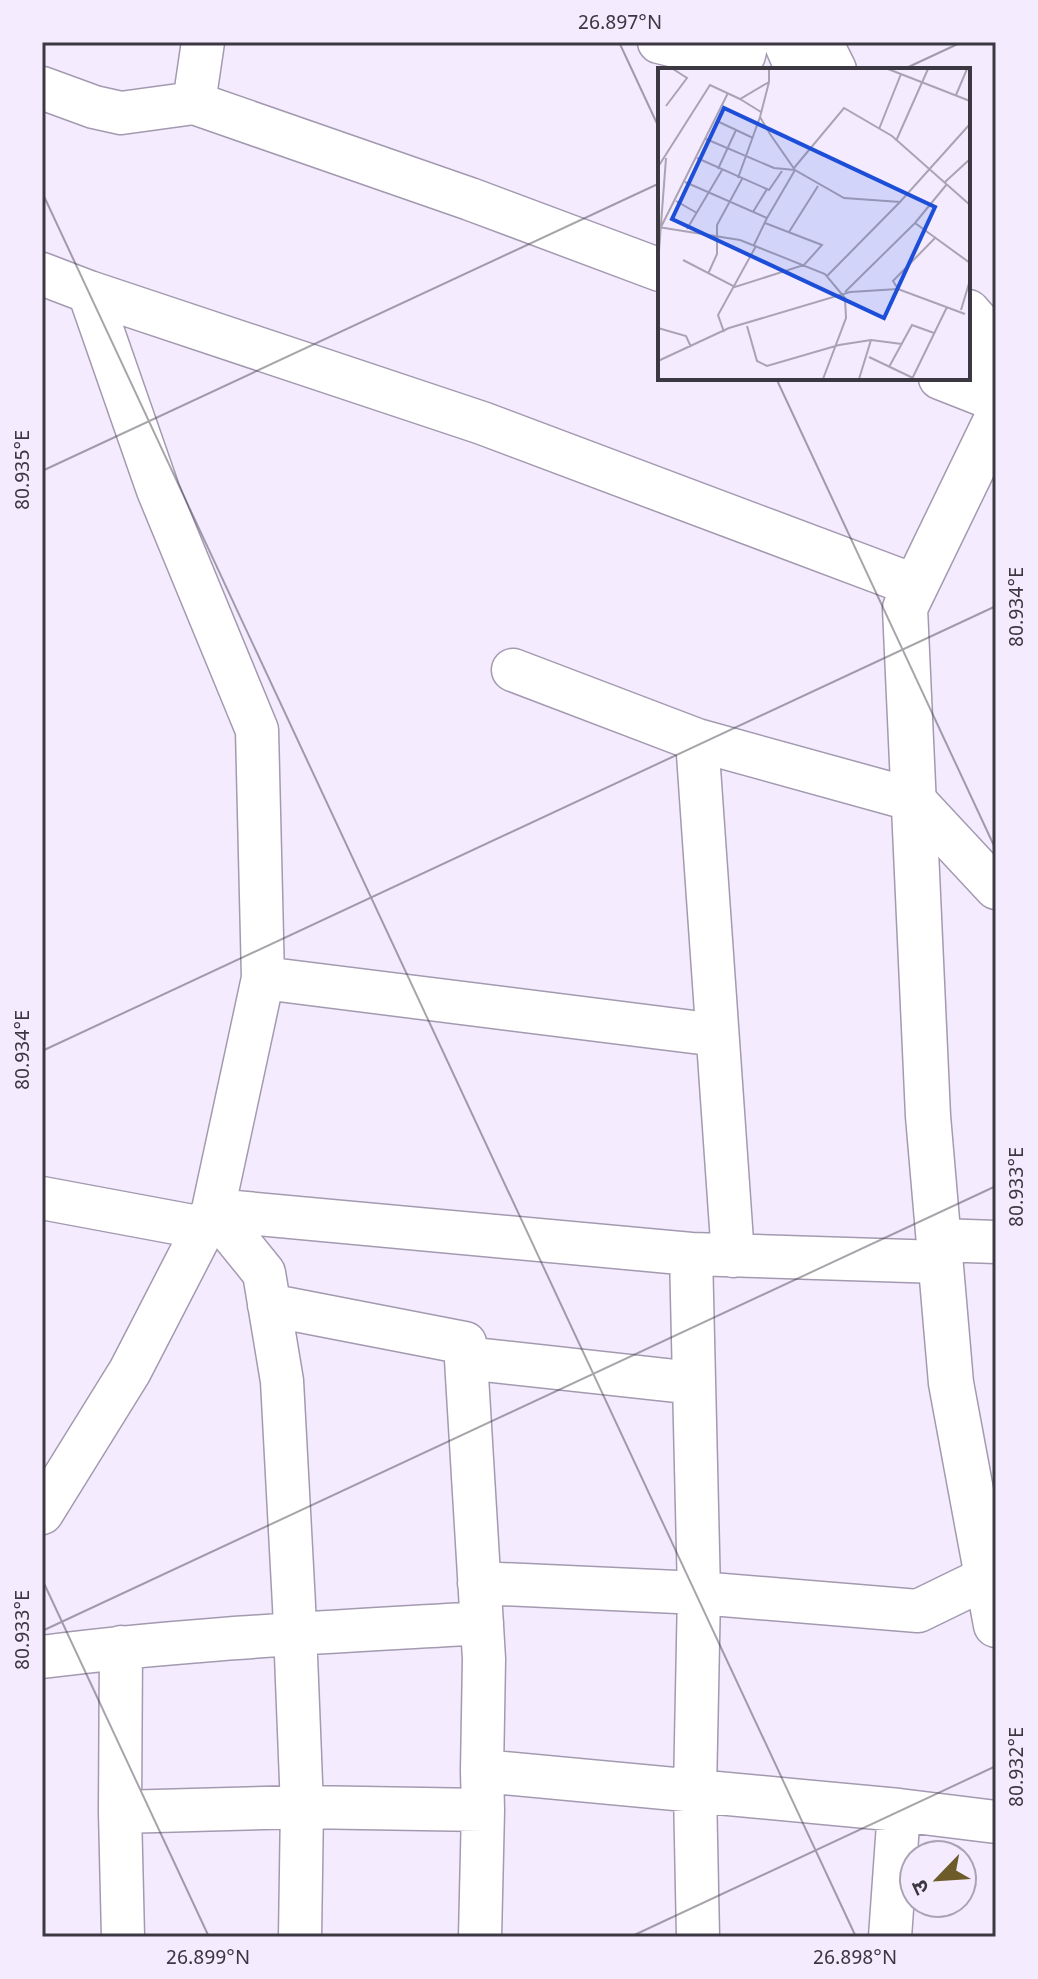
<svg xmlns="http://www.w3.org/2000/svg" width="1038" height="1979" viewBox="0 0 1038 1979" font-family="Georgia,'Noto Sans Devanagari',serif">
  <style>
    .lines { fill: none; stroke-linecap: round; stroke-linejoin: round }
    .minor-casing { stroke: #a39ab0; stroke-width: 45 }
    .tertiary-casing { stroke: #a39ab0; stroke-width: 47 }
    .secondary-casing { stroke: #a39ab0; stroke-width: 47 }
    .minor { stroke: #fff; stroke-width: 42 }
    .tertiary { stroke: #fff; stroke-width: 44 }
    .secondary { stroke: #fff; stroke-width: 44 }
    .ticks { fill: none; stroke: #3c3842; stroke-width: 2; stroke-opacity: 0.45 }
    .inset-road { fill: none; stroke: #aaa3b3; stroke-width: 2 }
    .view { fill: #1d4ed8; fill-opacity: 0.15; stroke: #1d4ed8; stroke-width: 4 }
    .inset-edge { fill: none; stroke: #3c3842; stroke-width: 4 }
    .neatline { fill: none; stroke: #3c3842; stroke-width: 3 }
    .ticks-label { font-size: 20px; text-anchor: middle; fill: #3c3842 }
  </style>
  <rect width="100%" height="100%" fill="#f4ebff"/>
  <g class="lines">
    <g class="minor-casing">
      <path id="minor" d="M203 42 194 103 470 199 660 270
        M659 42 720 57 744 55 747 42
        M42 88 94 107 121 113 194 103
        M42 274 89 292 158 490 257 730 263 978 213 1210 130 1371 42 1513
        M89 292 482 423 916 586
        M940 378 996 400
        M513 670 697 740
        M263 978 717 1035
        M42 1198 203 1228
        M213 1210 264 1273 282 1381 294 1605 302 1807 300 1937
        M213 1210 691 1254
        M939 1240 996 1242
        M733 1256 697 740 914 800 996 888
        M269 1305 465 1343 484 1659 482 1771 483 1810 480 1937
        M466 1358 694 1383
        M479 1583 699 1593 918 1611 996 1573
        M121 1647 120 1812 123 1937
        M42 1657C188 1638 335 1632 482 1623
        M482 1771 899 1810 996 1822
        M120 1812 302 1807 483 1810
        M698 1937 695 1791 699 1593 691 1254 940 1262
        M890 1937 899 1810"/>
    </g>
    <g class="tertiary-casing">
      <path id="tertiary" d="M996 420 905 608 928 1116 951 1383 996 1625"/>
    </g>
    <g class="secondary-casing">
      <path id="secondary" d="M786 42 798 70
        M820 42 834 70
        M968 312 996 344
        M968 359 996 393"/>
    </g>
    <use href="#minor" class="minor"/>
    <use href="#tertiary" class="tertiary"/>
    <use href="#secondary" class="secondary"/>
  </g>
  <path class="ticks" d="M619 42 660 130M902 70 962 42M42 192 856 1937M776 378 996 850M42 471 660 183M42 1051 996 606M42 1579 209 1937M42 1631 996 1186M630 1937 996 1766"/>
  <g transform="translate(658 68)">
    <rect width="312" height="312" fill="#f4ebff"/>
    <path class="inset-road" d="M230 1 312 33M111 14 102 49 112 66 137 102 186 130 242 134 312 56M298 27 309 1M82 31 103 44M8 38 29 10 15 1M59 53 95 70M221 61 243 6M48 71 116 100 137 102M238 73 270 1M39 90 111 122 124 103M0 99 52 17 82 31 111 14V1M136 100 186 40 234 68 312 137M60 101 78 62M80 110 102 49M27 114 109 150 96 177M287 114 312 91M18 133 39 145M95 144 109 121M109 150 137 102M257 155 289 116M0 159 82 172 167 206 187 230 188 250 165 311M3 159 70 25M29 161 64 102M131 164 160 118M25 192 77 219 146 197 164 177 107 155M0 196 8 90M50 206 59 186V157L84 111M169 208 242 134M240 221 235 213 278 169M187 224 257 155 312 195M303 242 312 212M89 258 99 293 109 298 181 277 213 272 244 276M0 260 28 268 33 279M66 264 60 247 98 178M211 289 255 310M0 293 71 260 192 224 240 221 307 246M231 299 254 257 276 265M201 311 213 272M254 311 289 239"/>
    <path class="view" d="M66 40 277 139 226 250 14 151Z"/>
    <rect width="312" height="312" class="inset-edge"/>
  </g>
  <rect width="1038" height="1979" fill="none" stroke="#f4ebff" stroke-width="88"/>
  <g transform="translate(938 1879) rotate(245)"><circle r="38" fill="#f4ebff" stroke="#aaa3b3" stroke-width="2"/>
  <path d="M0-6L14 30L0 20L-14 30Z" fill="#6d5c2a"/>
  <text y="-12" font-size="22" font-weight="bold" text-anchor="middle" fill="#3c3842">उ</text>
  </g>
  <rect x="44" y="44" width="950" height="1891" class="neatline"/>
  <g class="ticks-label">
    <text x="620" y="29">26.897°N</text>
    <text transform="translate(22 470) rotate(-90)" y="7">80.935°E</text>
    <text transform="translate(1016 607) rotate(-90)" y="7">80.934°E</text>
    <text transform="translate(22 1050) rotate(-90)" y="7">80.934°E</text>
    <text transform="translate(1016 1187) rotate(-90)" y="7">80.933°E</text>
    <text transform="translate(22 1630) rotate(-90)" y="7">80.933°E</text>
    <text transform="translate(1016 1767) rotate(-90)" y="7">80.932°E</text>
    <text x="208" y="1964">26.899°N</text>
    <text x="855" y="1964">26.898°N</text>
  </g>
</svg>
